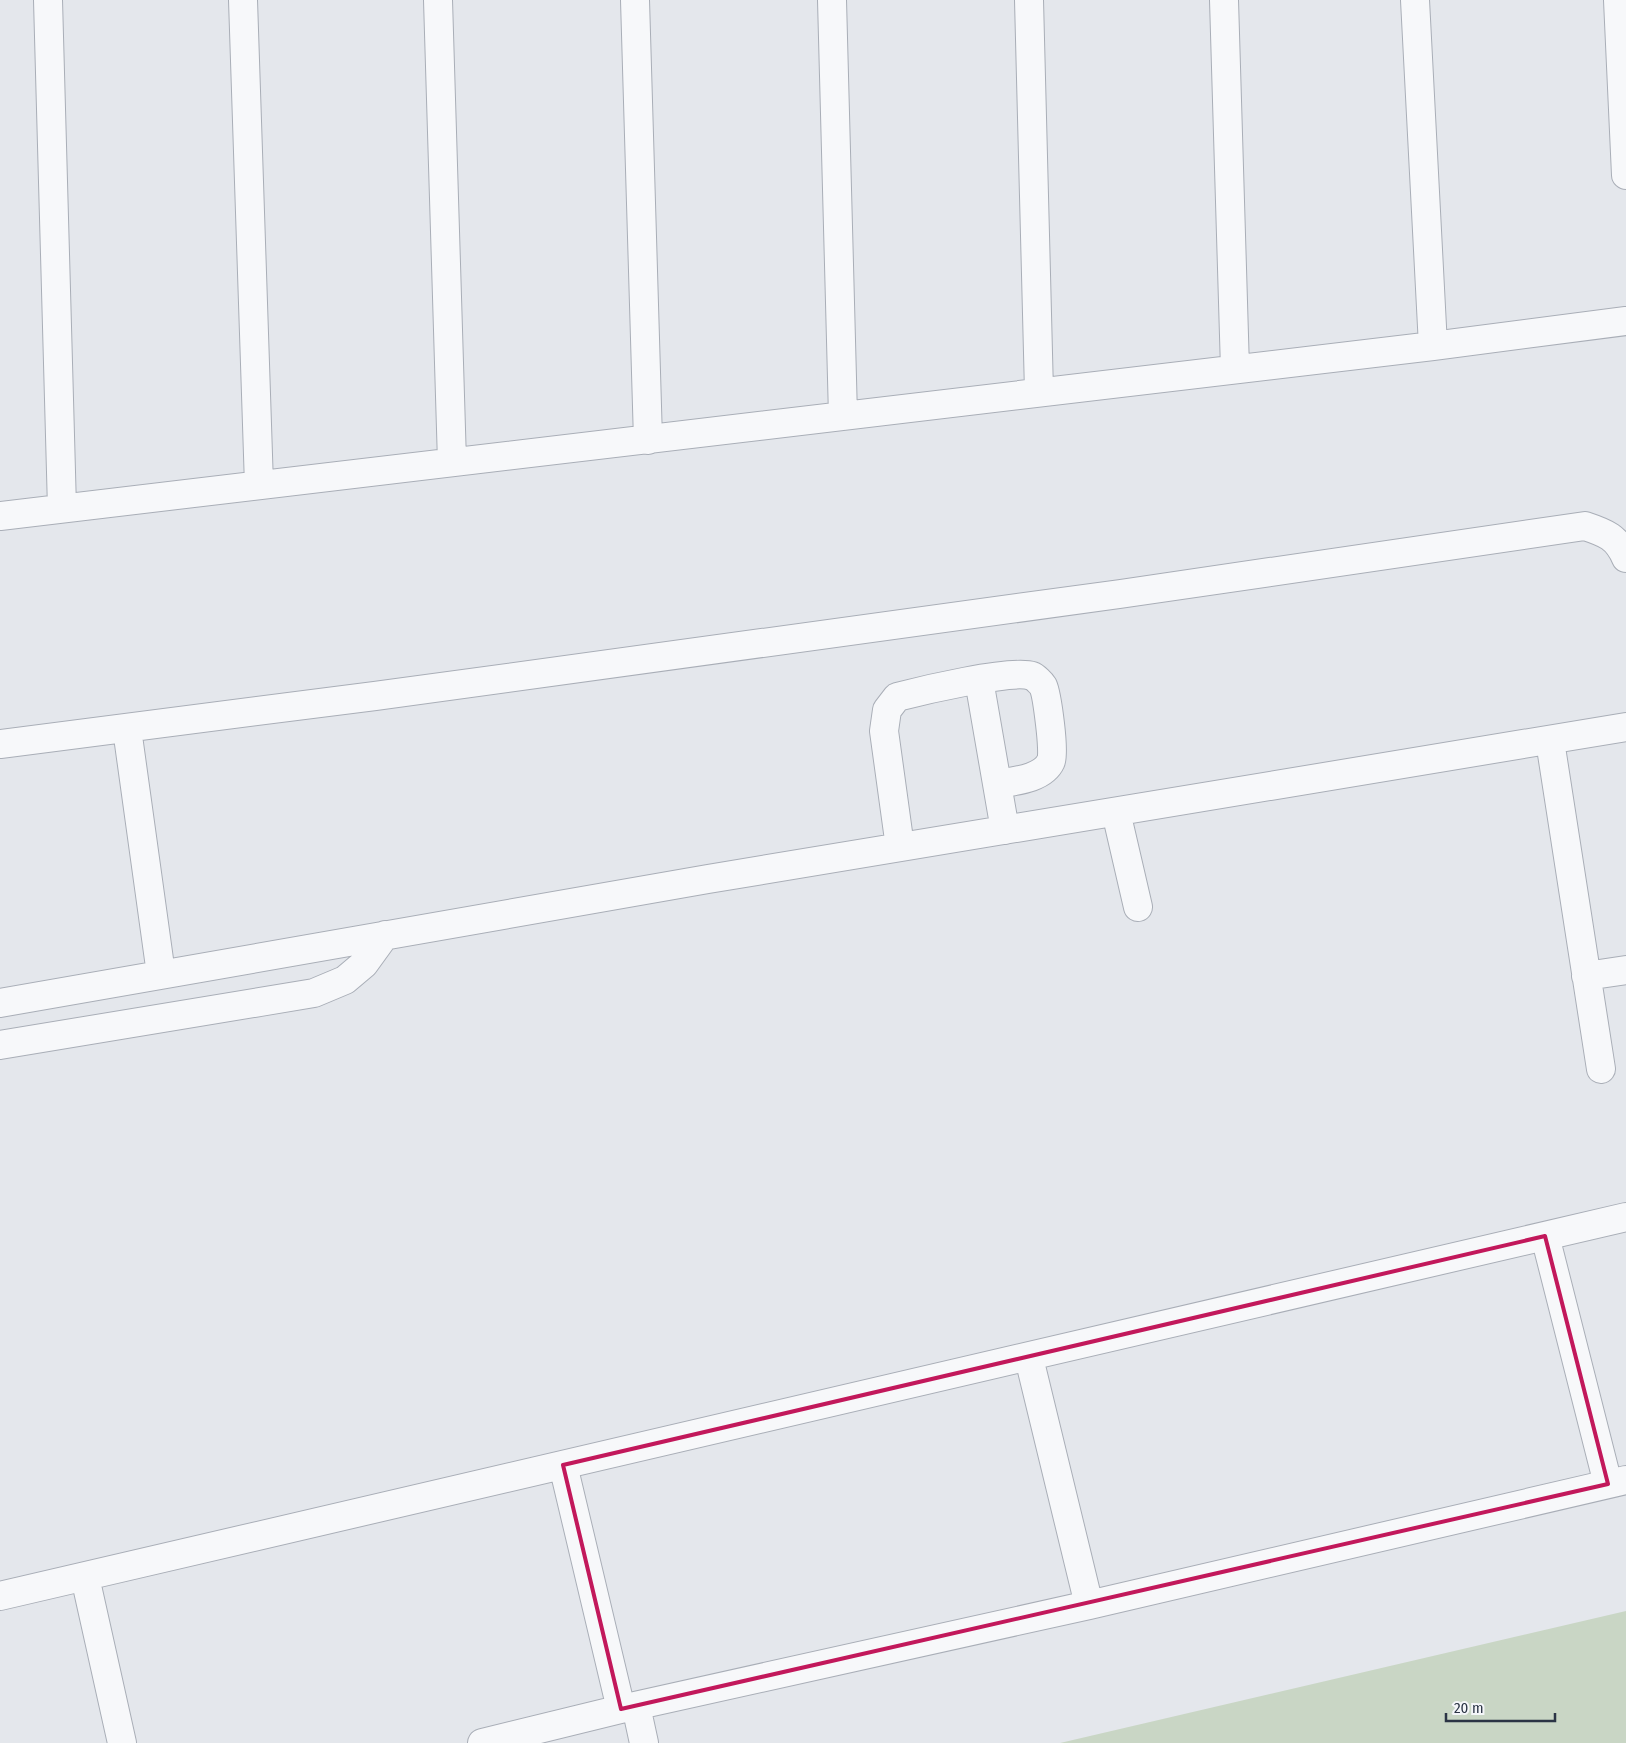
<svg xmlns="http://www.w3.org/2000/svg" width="1626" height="1743" viewBox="0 0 1626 1743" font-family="'Fira Sans Condensed',sans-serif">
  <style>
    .green { fill: #c9d6c5 }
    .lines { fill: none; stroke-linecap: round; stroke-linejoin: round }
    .minor-casing { stroke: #a9aeb7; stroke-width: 30 }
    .minor { stroke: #f7f8fa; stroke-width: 28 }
    .marked { fill: none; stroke: #c2185b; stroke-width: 4; stroke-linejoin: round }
  </style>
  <rect width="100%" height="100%" fill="#e4e7ec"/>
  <path class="green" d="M1626 1611V1743H1060Z"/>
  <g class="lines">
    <g class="minor-casing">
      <path id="minor" d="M48 0 62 508
        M243 0 259 485
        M438 0 452 462
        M635 0 648 440
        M832 0 843 416
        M1029 0 1039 392
        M1224 0 1235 369
        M1415 0 1433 346
        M1618 0 1626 175
        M0 516 1433 346 1626 321
        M979 680 1005 830
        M127 729 161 974
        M1550 741 1601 1069
        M0 744 375 696 1120 594 1585 526C1606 533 1617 537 1626 558
        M1116 812 1138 907
        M900 847 884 731 887 710 897 697C920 691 1012 669 1032 676 1035 677 1041 683 1043 686 1047 694 1055 754 1051 761 1043 779 1014 781 997 784
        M1586 976 1626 970
        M0 1003 708 879 1626 727
        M0 1045 314 993 345 980 364 964 385 935
        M1545 1236 1608 1484
        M1029 1358 1089 1605
        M563 1465 621 1709
        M85 1577 122 1743
        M0 1596 1626 1217
        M636 1706 644 1743
        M482 1743 621 1709 1089 1605 1626 1480"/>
    </g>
    <use href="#minor" class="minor"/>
  </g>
  <path class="marked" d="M1545 1236 1608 1484 621 1709 563 1465Z"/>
  <path d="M1446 1713v8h109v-8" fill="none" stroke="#2b3445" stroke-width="2.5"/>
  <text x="1454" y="1713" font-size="15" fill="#2b3445" stroke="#f4f6f9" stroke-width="4" paint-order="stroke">20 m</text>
</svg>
